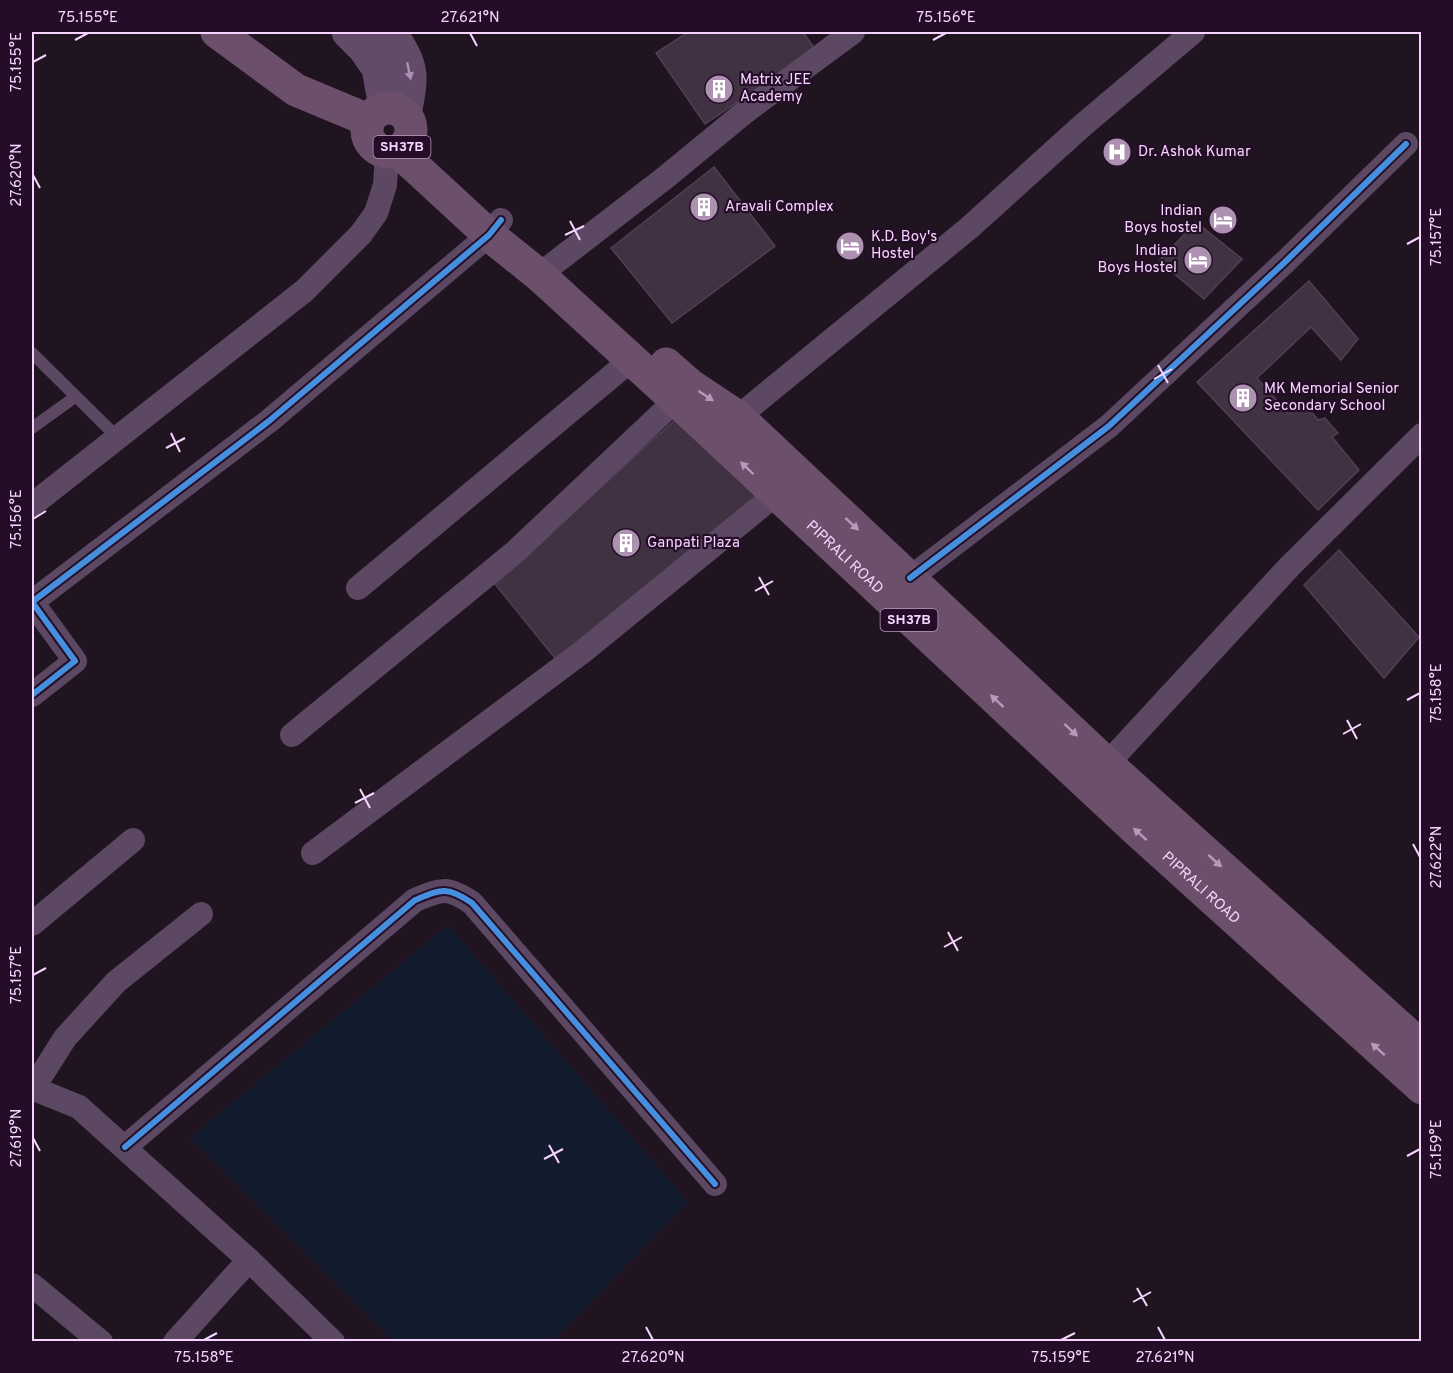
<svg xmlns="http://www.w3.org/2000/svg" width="1453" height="1373" viewBox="0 0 1453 1373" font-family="Overpass,sans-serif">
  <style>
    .green { fill: #131b2f }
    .building { fill: #413243; stroke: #523f55; stroke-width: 1.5 }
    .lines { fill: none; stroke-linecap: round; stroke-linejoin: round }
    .lane { stroke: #5c4862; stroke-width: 12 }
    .street { stroke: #5c4862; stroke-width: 24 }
    .secondary { stroke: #614b68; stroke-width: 33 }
    .primary { stroke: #6c506b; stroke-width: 33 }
    .cycleway-casing { stroke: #240e27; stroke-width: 10 }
    .cycleway { stroke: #468fdf; stroke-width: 6 }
    .oneway { fill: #ac90b4 }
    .oneway2 { fill: #b899bc }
    .ticks { fill: none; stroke: #f7d4ff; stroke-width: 2 }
    .labels { text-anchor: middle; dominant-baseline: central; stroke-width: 4.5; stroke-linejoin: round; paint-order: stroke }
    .shield { fill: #240e27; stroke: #b899be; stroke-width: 1.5 }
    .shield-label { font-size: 14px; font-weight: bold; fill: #f7d4ff }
    .poi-label { font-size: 15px; fill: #f7d4ff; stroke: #240e27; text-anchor: start }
    .street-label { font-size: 15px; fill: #f7d4ff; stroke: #240e27 }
    .neatline { fill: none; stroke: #f7d4ff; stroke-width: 2 }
    .ticks-label { font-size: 15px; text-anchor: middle; fill: #f7d4ff }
  </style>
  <rect width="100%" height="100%" fill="#201421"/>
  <path class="green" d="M448 925 688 1202 553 1341H393L190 1138Z"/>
  <path class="building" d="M688 32H803L815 49 705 124 656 53Z
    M714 167 775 246 672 323 611 248Z
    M1196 222 1242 259 1204 299 1159 261Z
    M1309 281 1358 339 1341 360 1311 327 1257 378 1289 414 1305 404 1318 420 1325 418 1338 433 1332 437 1359 470 1318 510 1197 382Z
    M678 417 766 502 558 662 495 584Z
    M1339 550 1419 637 1384 678 1304 585Z"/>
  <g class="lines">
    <path class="lane" d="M32 353 118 438
      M32 428 75 397"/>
    <path class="street" d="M539 275 666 177 745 112 853 32
      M738 417 969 228 1083 125 1193 32
      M32 505 304 291 361 234 376 213 385 185 387 152
      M910 578 1109 426 1285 262 1406 144
      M358 588 631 360
      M32 695 75 661 32 602 269 421 489 235 501 220
      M292 735 515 552 676 400
      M1107 764 1290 566 1422 435
      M313 853 581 653 775 495
      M32 924 133 840
      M32 1088 79 1107 249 1260 333 1342
      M32 1090 65 1038 116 982 201 914
      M125 1147 415 900C442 889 447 886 472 903L715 1184
      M32 1285 101 1342
      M175 1342 249 1260"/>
    <path class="secondary" d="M348 32 364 48 378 68 385 107
      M390 32C414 68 413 73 405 114"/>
    <g class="primary">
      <path d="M217 32 296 90 368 120"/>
      <circle cx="389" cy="130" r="22"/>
      <path id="s1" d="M398 151 489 235 539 275 676 400 1133 827 1422 1088"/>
      <path d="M666 364 690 385 738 417 1107 764 1422 1047"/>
    </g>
    <g class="cycleway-casing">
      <path id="cycleway" d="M910 578 1109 426 1285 262 1406 144
        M32 695 75 661 32 602 269 421 489 235 501 220
        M125 1147 415 900C442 889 447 886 472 903L715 1184"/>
    </g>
    <use href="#cycleway" class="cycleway"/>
  </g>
  <defs><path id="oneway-solid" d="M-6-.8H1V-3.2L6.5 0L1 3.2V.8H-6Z" transform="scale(1.5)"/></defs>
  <use class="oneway" href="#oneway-solid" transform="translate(409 71) rotate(78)"/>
  <g class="oneway2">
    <use href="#oneway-solid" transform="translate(706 396) rotate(33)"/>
    <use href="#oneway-solid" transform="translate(747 468) rotate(-136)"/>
    <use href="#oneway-solid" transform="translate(852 524) rotate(43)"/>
    <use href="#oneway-solid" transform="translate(997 701) rotate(-137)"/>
    <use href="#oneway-solid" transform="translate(1071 730) rotate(43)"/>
    <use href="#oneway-solid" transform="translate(1140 834) rotate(-138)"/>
    <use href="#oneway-solid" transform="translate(1215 861) rotate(42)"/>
    <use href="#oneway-solid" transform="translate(1378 1049) rotate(-138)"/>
  </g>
  <path class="ticks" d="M470 33 477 46M75 40 88 33M933 40 946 33M33 62 46 55M33 175 40 188M570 221 580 240M565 235 584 226M1407 244 1420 237M1158 365 1168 383M1154 379 1172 369M171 433 180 452M166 448 185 438M33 519 46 511M759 577 769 595M755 591 773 581M1407 700 1420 693M1347 720 1357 739M1343 734 1361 724M360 789 370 808M355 803 374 793M1413 844 1420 857M948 932 958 951M944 947 962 937M33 975 46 968M33 1138 40 1151M549 1145 559 1163M1407 1156 1420 1149M544 1159 563 1149M1137 1288 1147 1306M1133 1302 1151 1292M646 1327 653 1340M1158 1327 1165 1340M204 1340 217 1333M1061 1340 1075 1333"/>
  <defs>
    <g id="building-disc" transform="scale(1.5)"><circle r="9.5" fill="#ac91b1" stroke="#240e27"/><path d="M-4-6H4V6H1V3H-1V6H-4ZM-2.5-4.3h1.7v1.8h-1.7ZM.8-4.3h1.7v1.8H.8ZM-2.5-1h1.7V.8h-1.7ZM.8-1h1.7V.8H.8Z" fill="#fff"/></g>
    <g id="hospital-disc" transform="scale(1.5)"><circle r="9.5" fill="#ac91b1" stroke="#240e27"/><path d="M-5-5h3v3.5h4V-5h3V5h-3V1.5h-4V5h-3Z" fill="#fff"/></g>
    <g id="hotel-disc" transform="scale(1.5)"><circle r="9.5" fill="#ac91b1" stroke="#240e27"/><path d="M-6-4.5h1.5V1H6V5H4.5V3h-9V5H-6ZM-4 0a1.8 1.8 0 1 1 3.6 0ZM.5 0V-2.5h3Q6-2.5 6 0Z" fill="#fff"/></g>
  </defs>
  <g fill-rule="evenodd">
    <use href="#building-disc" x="719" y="89"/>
    <use href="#hospital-disc" x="1117" y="152"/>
    <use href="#building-disc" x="704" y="207"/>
    <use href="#hotel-disc" x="1223" y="220"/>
    <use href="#hotel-disc" x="850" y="246"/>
    <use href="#hotel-disc" x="1198" y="260"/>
    <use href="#building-disc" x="1243" y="398"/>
    <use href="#building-disc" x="626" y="543"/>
  </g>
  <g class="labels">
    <g class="shield">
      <rect x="373.5" y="136" width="57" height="22" rx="4.5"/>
      <rect x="880.5" y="609" width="57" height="22" rx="4.5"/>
    </g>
    <g class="shield-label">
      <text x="402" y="147">SH37B</text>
      <text x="909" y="620">SH37B</text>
    </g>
    <g class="poi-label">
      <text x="740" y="80">Matrix JEE<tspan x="740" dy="17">Academy</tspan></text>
      <text x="1138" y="152">Dr. Ashok Kumar</text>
      <text x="725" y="207">Aravali Complex</text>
      <text x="1202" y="211" text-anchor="end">Indian<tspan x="1202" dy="17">Boys hostel</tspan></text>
      <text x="871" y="237">K.D. Boy's<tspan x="871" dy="17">Hostel</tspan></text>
      <text x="1177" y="251" text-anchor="end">Indian<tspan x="1177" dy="17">Boys Hostel</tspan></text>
      <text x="1264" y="389">MK Memorial Senior<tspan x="1264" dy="17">Secondary School</tspan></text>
      <text x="647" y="543">Ganpati Plaza</text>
    </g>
    <g class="street-label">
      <text stroke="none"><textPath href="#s1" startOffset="604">PIPRALI ROAD</textPath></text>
      <text stroke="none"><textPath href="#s1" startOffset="1090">PIPRALI ROAD</textPath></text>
    </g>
  </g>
  <rect width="1453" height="1373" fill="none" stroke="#240e27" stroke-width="66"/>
  <rect x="33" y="33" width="1387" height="1307" class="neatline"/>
  <g class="ticks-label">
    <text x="88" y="22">75.155°E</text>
    <text x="470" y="22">27.621°N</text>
    <text x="946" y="22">75.156°E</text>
    <text transform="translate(16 62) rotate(-90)" y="5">75.155°E</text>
    <text transform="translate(16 175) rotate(-90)" y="5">27.620°N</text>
    <text transform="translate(1436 237) rotate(-90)" y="5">75.157°E</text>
    <text transform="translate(16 519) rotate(-90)" y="5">75.156°E</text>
    <text transform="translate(1436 693) rotate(-90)" y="5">75.158°E</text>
    <text transform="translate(1436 857) rotate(-90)" y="5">27.622°N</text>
    <text transform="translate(16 975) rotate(-90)" y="5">75.157°E</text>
    <text transform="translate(16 1138) rotate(-90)" y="5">27.619°N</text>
    <text transform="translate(1436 1149) rotate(-90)" y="5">75.159°E</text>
    <text x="204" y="1362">75.158°E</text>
    <text x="653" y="1362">27.620°N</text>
    <text x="1061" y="1362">75.159°E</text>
    <text x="1165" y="1362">27.621°N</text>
  </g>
</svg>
